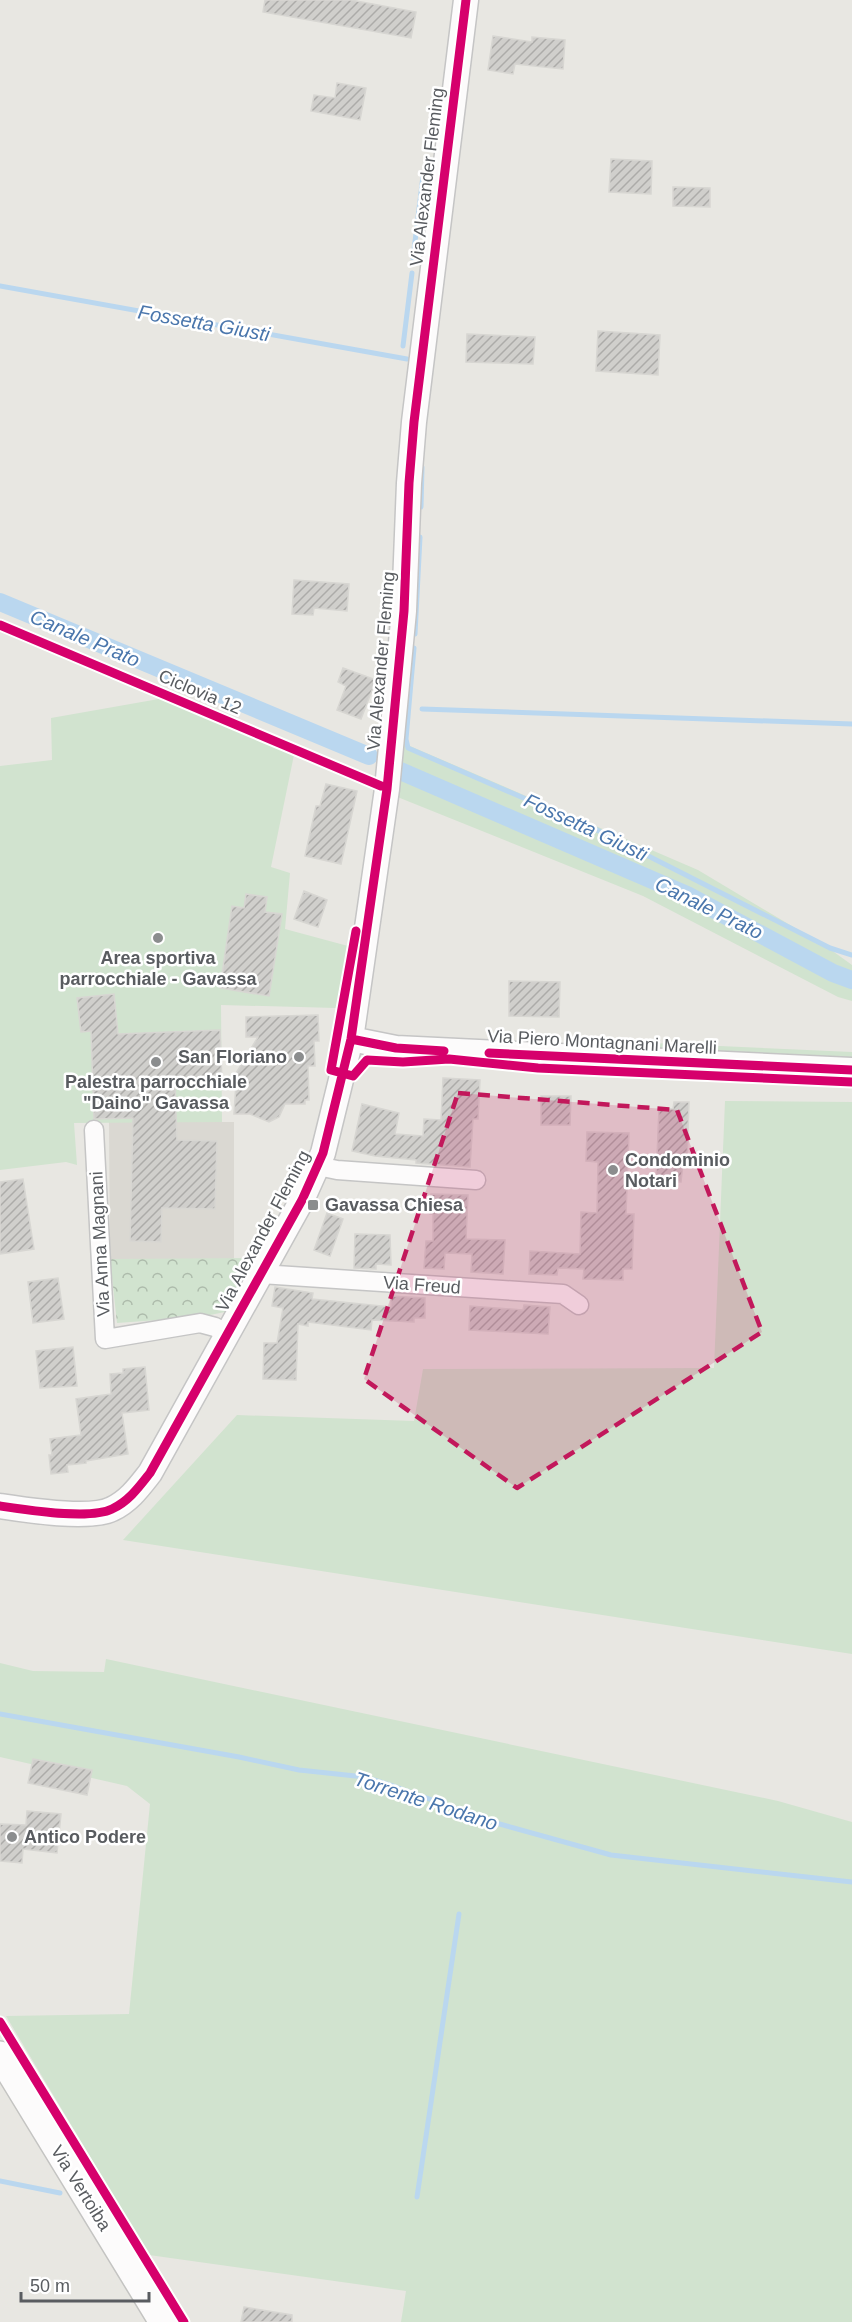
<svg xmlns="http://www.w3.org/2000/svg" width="852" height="2322" viewBox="0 0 852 2322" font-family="Helvetica,sans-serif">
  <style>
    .education { fill: #dad8d2 }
    .grass { fill: #d1e3cf }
    .park { fill: url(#park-crowns) }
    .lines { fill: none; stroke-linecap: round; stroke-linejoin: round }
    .stream { stroke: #bad7ef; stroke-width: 5 }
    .canal { stroke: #bad7ef; stroke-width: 18 }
    .building { fill: url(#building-hatch); stroke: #d7d6d2; stroke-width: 1.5 }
    .minor-casing { stroke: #c5c5c5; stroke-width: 21 }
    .tertiary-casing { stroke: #c5c5c5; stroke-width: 27 }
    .secondary-casing { stroke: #c4c4c2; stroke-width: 30 }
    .minor { stroke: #fcfbfb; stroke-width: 18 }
    .tertiary { stroke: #fcfbfb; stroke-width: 24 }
    .secondary { stroke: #fcfbfb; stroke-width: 27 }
    .cycleway-casing { stroke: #fff; stroke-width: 13 }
    .cycleway { stroke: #d6006c; stroke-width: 9 }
    .marked { fill: #c2185b; fill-opacity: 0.2; stroke: #c2185b; stroke-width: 4.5; stroke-dasharray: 12 8; stroke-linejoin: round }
    .poi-dot { fill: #8b8d8e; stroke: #fff; stroke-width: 2 }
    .labels { text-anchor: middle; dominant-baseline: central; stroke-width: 5; stroke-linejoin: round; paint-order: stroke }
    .street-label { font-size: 18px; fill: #595c60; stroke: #fff }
    .poi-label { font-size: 18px; font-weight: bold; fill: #595c60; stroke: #fff; text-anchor: start }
    .water-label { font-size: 20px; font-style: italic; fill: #4a76ac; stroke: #fff }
  </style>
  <defs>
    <pattern id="park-crowns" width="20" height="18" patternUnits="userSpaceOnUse" patternTransform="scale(1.5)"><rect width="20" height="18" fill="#d1e3cf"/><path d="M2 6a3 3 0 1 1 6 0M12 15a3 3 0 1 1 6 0" fill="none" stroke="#adbbab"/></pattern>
    <pattern id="building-hatch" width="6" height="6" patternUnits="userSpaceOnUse" patternTransform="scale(1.5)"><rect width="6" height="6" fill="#d0cfcc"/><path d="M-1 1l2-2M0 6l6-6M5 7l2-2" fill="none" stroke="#acaba9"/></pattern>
  </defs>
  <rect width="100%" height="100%" fill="#e8e7e2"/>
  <path class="education" d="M109 1122H234V1259H110Z"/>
  <path class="grass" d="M170 697 295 750 271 867 290 873 285 929 348 946 336 1008 221 1005 222 1122 74 1123 77 1165 66 1162 0 1170V766L52 760 51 718Z
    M403 743 698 870 827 947 852 965V1001L838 997 643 896 395 796Z
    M587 1040 852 1052V1062L586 1050Z
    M725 1101 852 1102V1654L123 1540 237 1415 414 1421 423 1369 714 1368Z
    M106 1659 778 1801 852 1822V2322H401L406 2291 149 2255 6 2016 129 2014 150 1804 127 1786 0 1757V1663L33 1671 104 1672Z"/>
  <path class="park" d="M251 1258 225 1312 200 1317 117 1323 110 1259Z"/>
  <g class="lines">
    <path class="stream" d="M413 258 423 176
      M0 286 407 359
      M403 346 412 273
      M421 507 422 467
      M415 634 420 537
      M414 648 406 739 408 748 595 829 830 948 852 955
      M422 709 852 724
      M0 1714 239 1757 299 1770 365 1777 396 1787 496 1823 611 1855 852 1882
      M0 2181 60 2193
      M417 2197 459 1914"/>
    <path class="canal" d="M0 602 369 756
      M398 770 687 895 833 973 852 980"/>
  </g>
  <path class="building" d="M265 0H351L416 12 411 38 263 12Z
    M493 36 532 42V37L565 40 563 69 515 64 513 74 488 70Z
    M337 83 366 88 360 120 311 111 314 95 335 98Z
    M611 159 652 161 651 194 609 192Z
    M673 187 710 188V207L673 206Z
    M598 331 660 335 658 375 596 371Z
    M467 334 535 337 533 364 466 362Z
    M294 580 349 584 347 611 314 608 313 615 292 614Z
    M343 668 376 680 361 719 337 710 346 686 338 682Z
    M326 784 357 791 341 864 305 856 316 806H320Z
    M304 891 327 900 318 927 294 919Z
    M246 894 267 897 265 912 282 914 269 996 220 988 232 906 244 908Z
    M509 981 560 982 559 1017 509 1016Z
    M114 994 118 1034 220 1030 222 1083 175 1085 177 1140 217 1141 215 1209 162 1208 161 1242 130 1241 133 1118 94 1119 91 1031 81 1032 77 998Z
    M318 1015 319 1041H314L315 1066H308L309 1100H305V1104H285L279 1117 269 1122 250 1114H234L236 1083H230L258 1037H246V1017Z
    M443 1078 480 1080 478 1119H473L470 1167 416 1163V1160L375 1156 352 1151 362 1104 399 1113 395 1134 423 1136 424 1119 441 1120Z
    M541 1096H571L570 1125H541Z
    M674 1102H689L687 1163H683L681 1182 656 1181 659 1108 673 1109Z
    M587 1132 629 1133 626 1214H634L632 1269H623V1280L583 1279 584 1269 558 1268 557 1275 529 1274 530 1251 580 1254 581 1212 597 1213 598 1162 586 1161Z
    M23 1179 34 1249 0 1254V1182Z
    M431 1194 468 1195 466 1239 505 1240 503 1274 471 1272 472 1254 445 1253 444 1269 424 1268 426 1241H433V1214H430Z
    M327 1213 343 1219 330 1256 314 1250Z
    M355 1234 390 1235 391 1265 376 1264V1269L354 1268Z
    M58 1278 64 1319 33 1323 28 1282Z
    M275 1287 313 1293 312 1299 391 1307V1296L425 1298V1318H414V1322L372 1320 371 1330 308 1322V1326L298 1324 296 1380 263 1379 264 1343H277L283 1308 272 1306Z
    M524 1305 550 1307 548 1334 469 1330 470 1306 523 1310Z
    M73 1347 77 1386 40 1388 36 1351Z
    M145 1367 149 1410 122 1413 128 1454 86 1461V1463L67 1465 68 1472 51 1474 49 1455H52L50 1439 81 1435 76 1399 111 1394 110 1374 123 1373V1369Z
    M33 1759 92 1770 87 1795 28 1783Z
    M27 1811 61 1814 57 1853 23 1849 22 1863 0 1861V1824L26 1825Z
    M244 2307 292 2315V2322H241Z"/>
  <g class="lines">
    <g class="minor-casing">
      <path id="minor" d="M94 1130 105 1339 200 1323 215 1327 228 1334
        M318 1166 337 1170 476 1180
        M261 1274 563 1294 579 1305"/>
    </g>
    <g class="tertiary-casing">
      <path id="tertiary" d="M351 1039 396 1048 852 1070
        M0 1506C26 1510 90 1520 112 1509 129 1501 139 1487 150 1473L302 1200 323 1153 351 1039 387 789 404 611 409 483 414 422 466 0"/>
    </g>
    <g class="secondary-casing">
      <path id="secondary" d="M0 2055 163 2322"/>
    </g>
    <use href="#minor" class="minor"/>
    <use href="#tertiary" class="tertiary"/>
    <use href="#secondary" class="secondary"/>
    <g class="cycleway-casing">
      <path id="cycleway" d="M0 625 381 786
        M356 931 331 1070 353 1076 367 1060 403 1062 449 1059 538 1068 852 1082
        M351 1039 396 1048 444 1051
        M489 1053 852 1070
        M0 1506C26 1510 90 1520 112 1509 129 1501 139 1487 150 1473L302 1200 323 1153 351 1039 387 789 404 611 409 483 414 422 466 0
        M0 2022 184 2322"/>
    </g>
    <use href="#cycleway" class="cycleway"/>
  </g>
  <path class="marked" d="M458 1093 677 1110 762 1332 517 1488 364 1379Z"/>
  <g class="poi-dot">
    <circle cx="158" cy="938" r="6"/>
    <circle cx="299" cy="1057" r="6"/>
    <circle cx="156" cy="1062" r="6"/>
    <circle cx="613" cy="1170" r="6"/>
    <rect x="307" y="1199" width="12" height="12" rx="3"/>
    <circle cx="12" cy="1837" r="6"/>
  </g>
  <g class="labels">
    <g class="street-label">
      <text transform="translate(427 177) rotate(-83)">Via Alexander Fleming</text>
      <text transform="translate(381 661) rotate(-85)">Via Alexander Fleming</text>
      <text transform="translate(200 692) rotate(23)">Ciclovia 12</text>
      <text transform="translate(602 1042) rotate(3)">Via Piero Montagnani Marelli</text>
      <text transform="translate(263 1231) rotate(-62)">Via Alexander Fleming</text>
      <text transform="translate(100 1244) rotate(-93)">Via Anna Magnani</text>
      <text transform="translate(422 1285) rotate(4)">Via Freud</text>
      <text transform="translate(81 2188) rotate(58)">Via Vertoiba</text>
    </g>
    <g class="poi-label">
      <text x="158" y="958" text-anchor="middle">Area sportiva<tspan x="158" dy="21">parrocchiale - Gavassa</tspan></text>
      <text x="287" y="1057" text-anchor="end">San Floriano</text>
      <text x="156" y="1082" text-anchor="middle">Palestra parrocchiale<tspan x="156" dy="21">"Daino" Gavassa</tspan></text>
      <text x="625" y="1160">Condominio<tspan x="625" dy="21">Notari</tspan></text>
      <text x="325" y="1205">Gavassa Chiesa</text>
      <text x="24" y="1837">Antico Podere</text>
    </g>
    <g class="water-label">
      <text transform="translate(204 323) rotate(10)">Fossetta Giusti</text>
      <text transform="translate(85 638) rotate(23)">Canale Prato</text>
      <text transform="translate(586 827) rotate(25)">Fossetta Giusti</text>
      <text transform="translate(709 908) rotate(26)">Canale Prato</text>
      <text transform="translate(426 1801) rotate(18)">Torrente Rodano</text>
    </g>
  </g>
  <path d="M21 2292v9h128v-9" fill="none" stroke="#595c60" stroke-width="3"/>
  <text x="30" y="2292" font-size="18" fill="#595c60" stroke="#ffffff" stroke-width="4.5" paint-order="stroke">50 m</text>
</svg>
